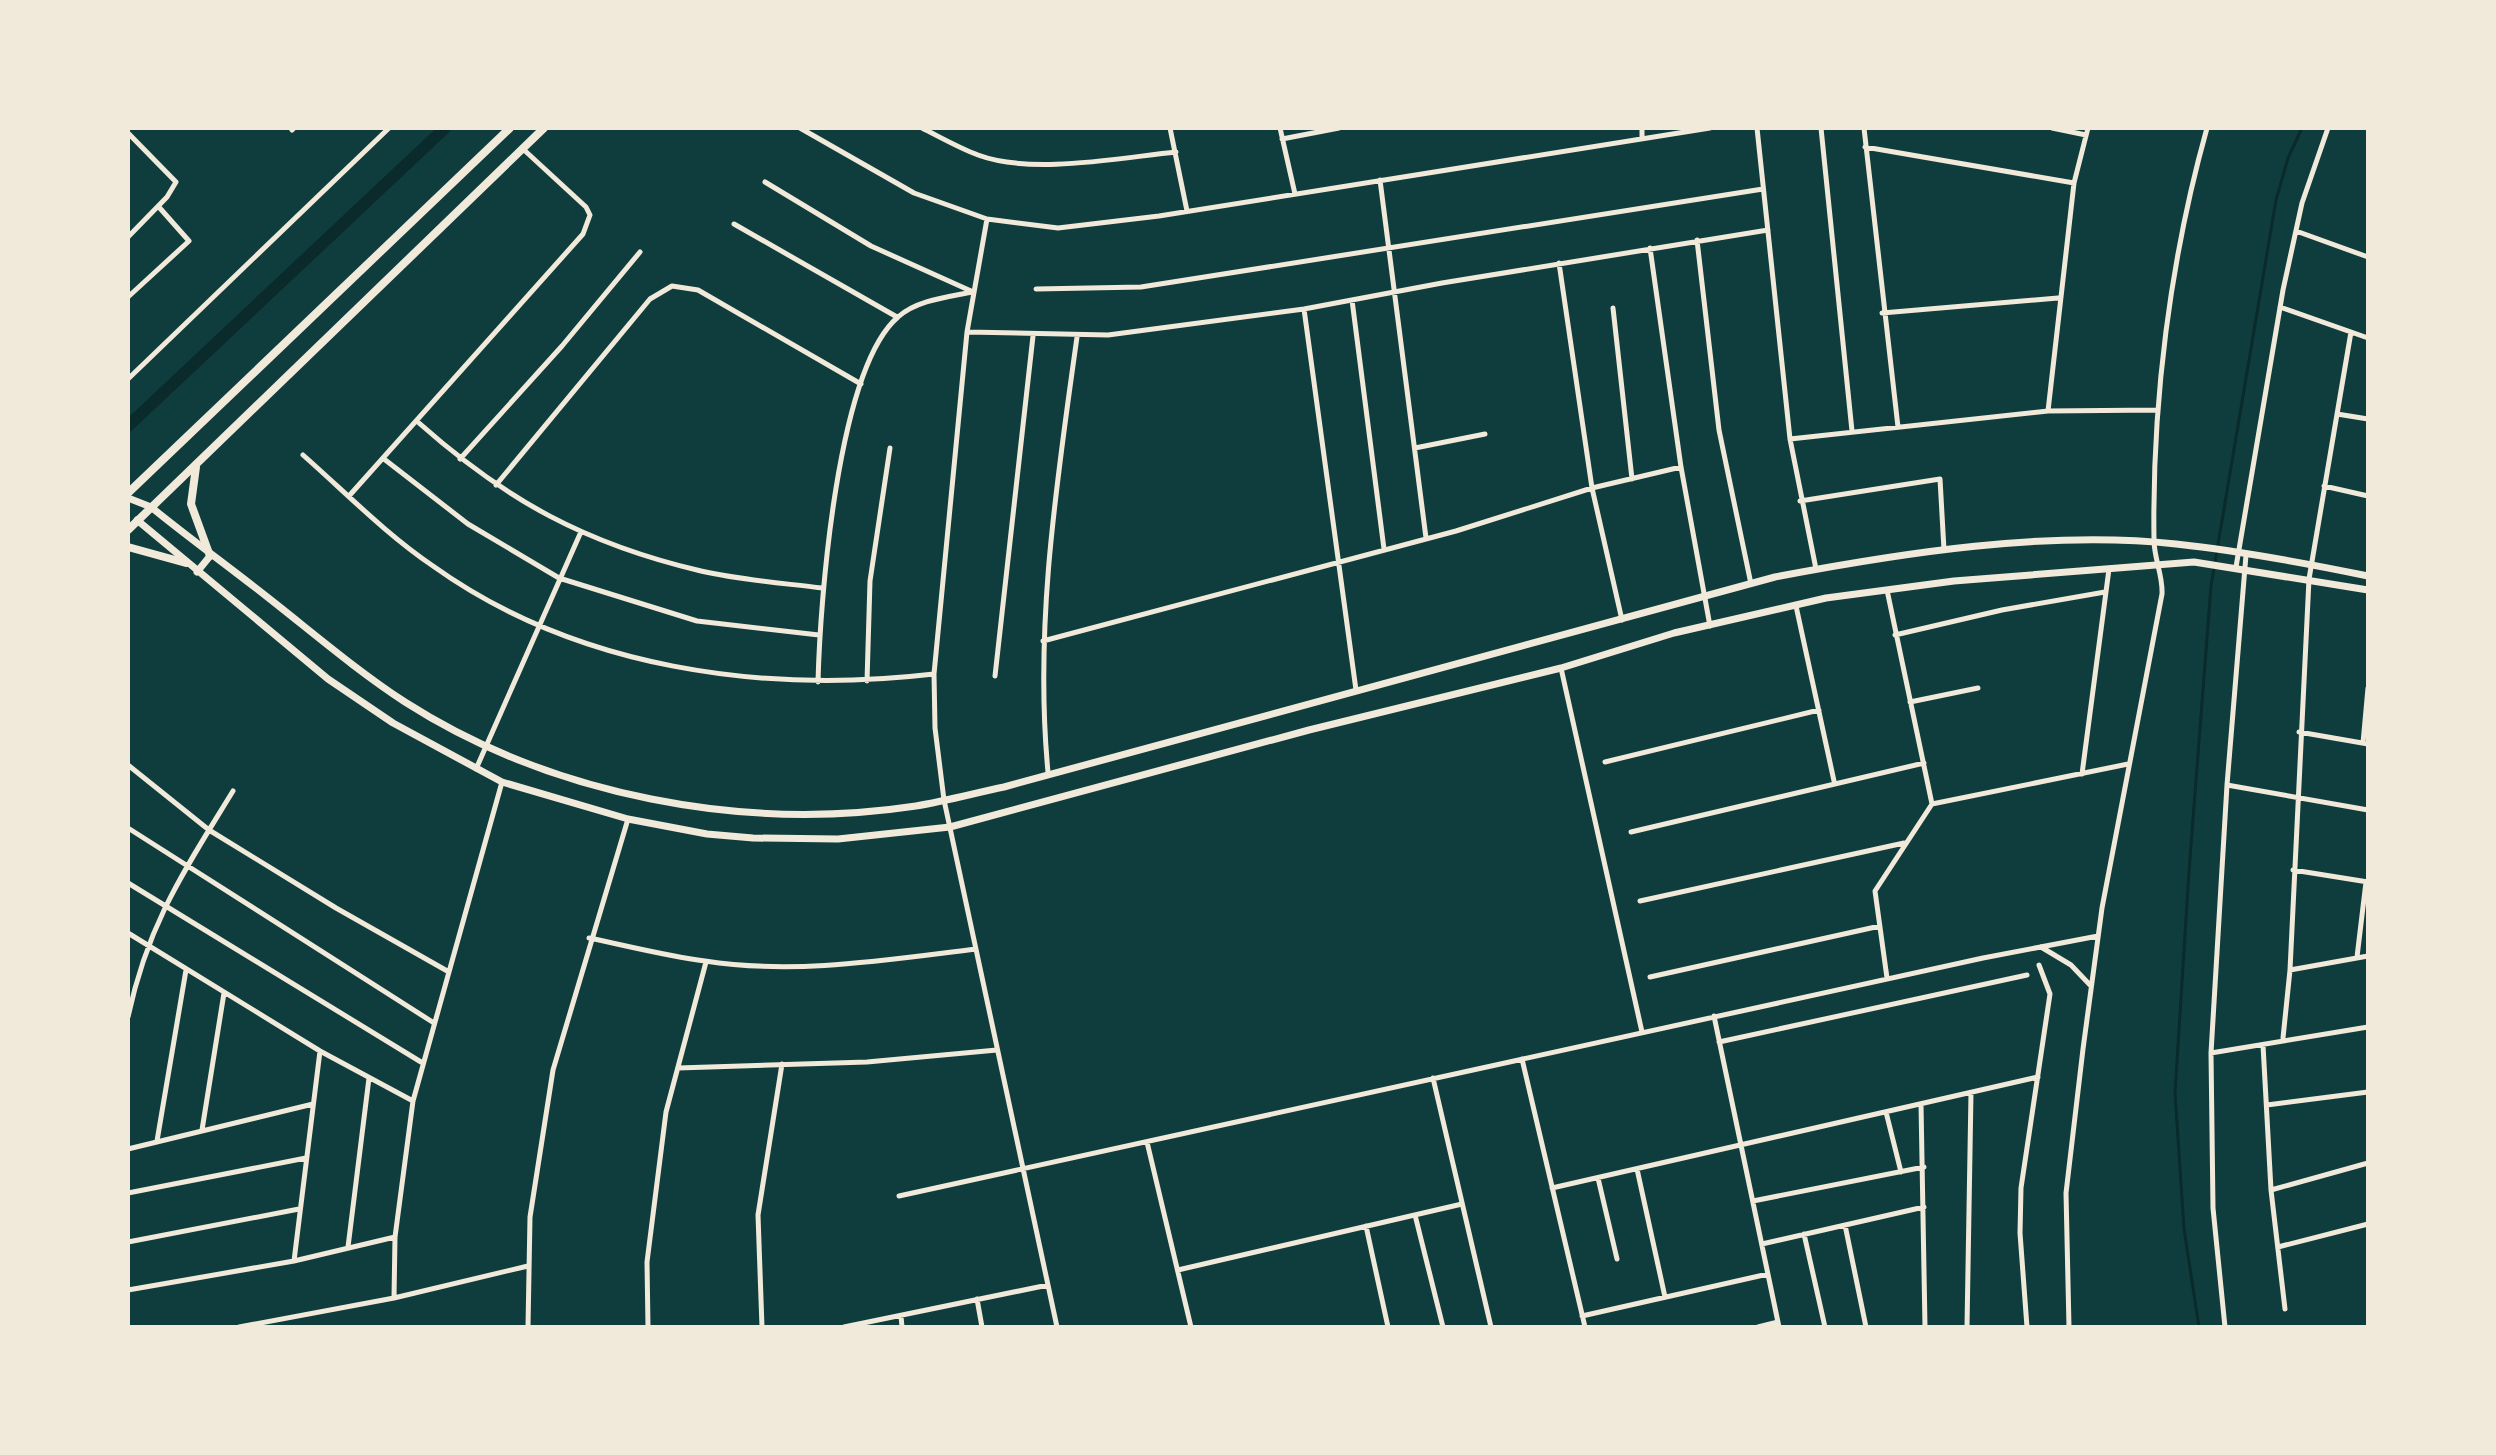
<svg xmlns="http://www.w3.org/2000/svg" width="2496" height="1455" viewBox="0 0 2496 1455" font-family="'Crimson Pro',serif">
  <style>
    .lines { fill: none; stroke-linecap: round; stroke-linejoin: round }
    .stream { stroke: #0a2a2b; stroke-width: 3 }
    .canal { stroke: #0a2a2b; stroke-width: 12 }
    .minor { stroke: #f1e9da; stroke-width: 5 }
    .tertiary { stroke: #f1e9da; stroke-width: 7 }
    .secondary { stroke: #f1e9da; stroke-width: 8 }
  </style>
  <rect width="100%" height="100%" fill="#0f3d3e"/>
  <g class="lines">
    <path class="stream" d="M2199 1327 2184 1229 2175 1093 2189 871 2211 586 2276 200 2288 158 2302 128"/>
    <path class="canal" d="M128 426 445 128"/>
    <path class="minor" d="M800 128 914 193 987 219 1058 228 1159 216 1710 128
      M922 128C940 137 959 148 978 155 1032 175 1118 158 1176 152
      M1170 128 1187 211
      M1280 128 1295 194
      M1757 128 1790 439 1816 569
      M1821 128 1852 431
      M1864 128 1898 427
      M2052 128 2086 135
      M292 130 294 128
      M128 133 176 182 167 197 128 237
      M1642 138V128
      M1282 139 1339 128
      M1865 147 2074 183
      M1380 180 1426 538
      M765 182 871 246 971 291
      M987 219 967 332 934 674 935 728 944 800 1057 1327
      M734 224 897 317
      M2296 231 2368 257
      M1697 240 1719 430 1751 584
      M1650 248 1681 467 1710 626
      M1559 263 1592 488 1622 620
      M1036 289 1141 287 1763 189
      M128 297 189 241 158 206
      M1352 300 1384 549
      M2280 307 2368 338
      M1613 308 1632 479
      M1304 309 1356 690
      M1882 313 2058 298
      M967 332 1108 335 1304 309 1442 283 1768 230
      M128 379 389 128
      M2048 411 2074 183 2088 128
      M2337 414 2368 419
      M419 423C507 501 586 544 701 571 740 580 782 583 822 588
      M1790 439 2048 411 2158 410
      M1415 448 1485 434
      M303 455C346 493 386 534 433 566 577 669 763 694 934 674
      M384 459 468 524 559 578 697 621 819 635
      M460 459 562 346 640 252
      M496 485 650 299 672 286 698 290 861 384
      M2324 486 2368 496
      M349 496 583 234 590 215 586 207 523 149
      M1800 501 1940 479 1944 550
      M2236 567 2283 290 2302 203 2328 128
      M1887 590 1932 804
      M1796 606 1834 781
      M1895 635 2002 610 2105 592
      M1043 641 1456 531 1592 488 1681 467
      M1561 668 1642 1032
      M995 676 1033 336
      M867 681 870 581 890 448
      M818 682C820 602 837 369 898 317 917 300 948 297 972 292
      M1910 702 1978 688
      M2299 732 2368 744
      M2363 743 2368 688
      M1605 762 1819 710
      M128 765 209 830 336 908 449 972
      M476 769 580 534
      M1048 772C1034 626 1057 481 1077 337
      M2082 774 2109 569
      M2227 785 2368 810
      M128 828 434 1023
      M1631 832 1924 763
      M2293 870 2368 882
      M128 883 421 1062
      M1640 901 1904 843
      M128 933 320 1051 413 1101
      M589 938C628 946 666 956 705 961 795 975 886 960 976 949
      M2041 947 2071 965 2091 986
      M2357 957 2366 882
      M2290 970 2368 956
      M1650 977 1880 926
      M1887 978 1875 891 1932 804 2128 764
      M1714 1016 1779 1327
      M128 1017C148 923 184 871 233 791
      M2283 1038 2290 970 2309 579 2351 332
      M1719 1042 2027 975
      M2263 1045 2271 1190 2285 1309
      M2211 1053 2368 1027
      M1522 1059 1585 1327
      M678 1068 867 1062 997 1050
      M1433 1078 1491 1327
      M1921 1104 1925 1327
      M2267 1105 2368 1092
      M1886 1112 1901 1172
      M202 1130 224 993
      M157 1141 186 970
      M1147 1142 1191 1327
      M128 1149 313 1104
      M1637 1169 1665 1297
      M1598 1178 1617 1259
      M1552 1188 2038 1077
      M2271 1190 2368 1163
      M128 1193 306 1158
      M899 1196 1983 958 2098 936
      M1753 1201 1924 1167
      M1415 1215 1443 1327
      M1845 1225 1866 1327
      M1366 1226 1388 1327
      M1804 1234 1825 1327
      M128 1242 299 1209
      M1762 1244 1924 1207
      M348 1247 369 1078
      M2278 1247 2368 1224
      M294 1261 320 1051
      M1178 1270 1462 1204
      M128 1290 294 1261 395 1237
      M394 1298 395 1237 413 1101 502 782
      M977 1299 982 1327
      M901 1316 902 1327
      M1582 1316 1768 1274
      M239 1327 394 1298 528 1266
      M528 1327 530 1217 553 1070 628 819
      M648 1327 647 1262 666 1112 706 962
      M762 1327 758 1215 782 1064
      M844 1327 1048 1285
      M1758 1327 1778 1322
      M1967 1327 1971 1093
      M2027 1327 2020 1233 2021 1188 2050 994 2039 965
      M2069 1327 2066 1193 2083 1049 2102 908 2162 594C2163 575 2154 559 2154 540 2152 403 2170 260 2207 128
      M2225 1327 2213 1208 2211 1053 2227 785 2246 555"/>
    <path class="tertiary" d="M128 498 151 507C189 538 228 566 266 596 312 632 356 670 405 702 552 796 744 832 916 806 946 801 975 793 1004 787L1775 577C1901 553 2048 530 2176 544 2240 551 2305 563 2368 576
      M137 520 328 679 393 723 502 782 628 819 707 834 753 838 838 839 950 827 1309 730 1561 668 1674 633 1826 598 1954 581 2194 562 2368 590
      M197 572 210 556"/>
    <path class="secondary" d="M196 467 191 504 210 556
      M128 493 510 128
      M128 530 544 128
      M128 547 186 563"/>
  </g>
  <rect width="2496" height="1455" fill="none" stroke="#f1e9da" stroke-width="260"/>
</svg>
